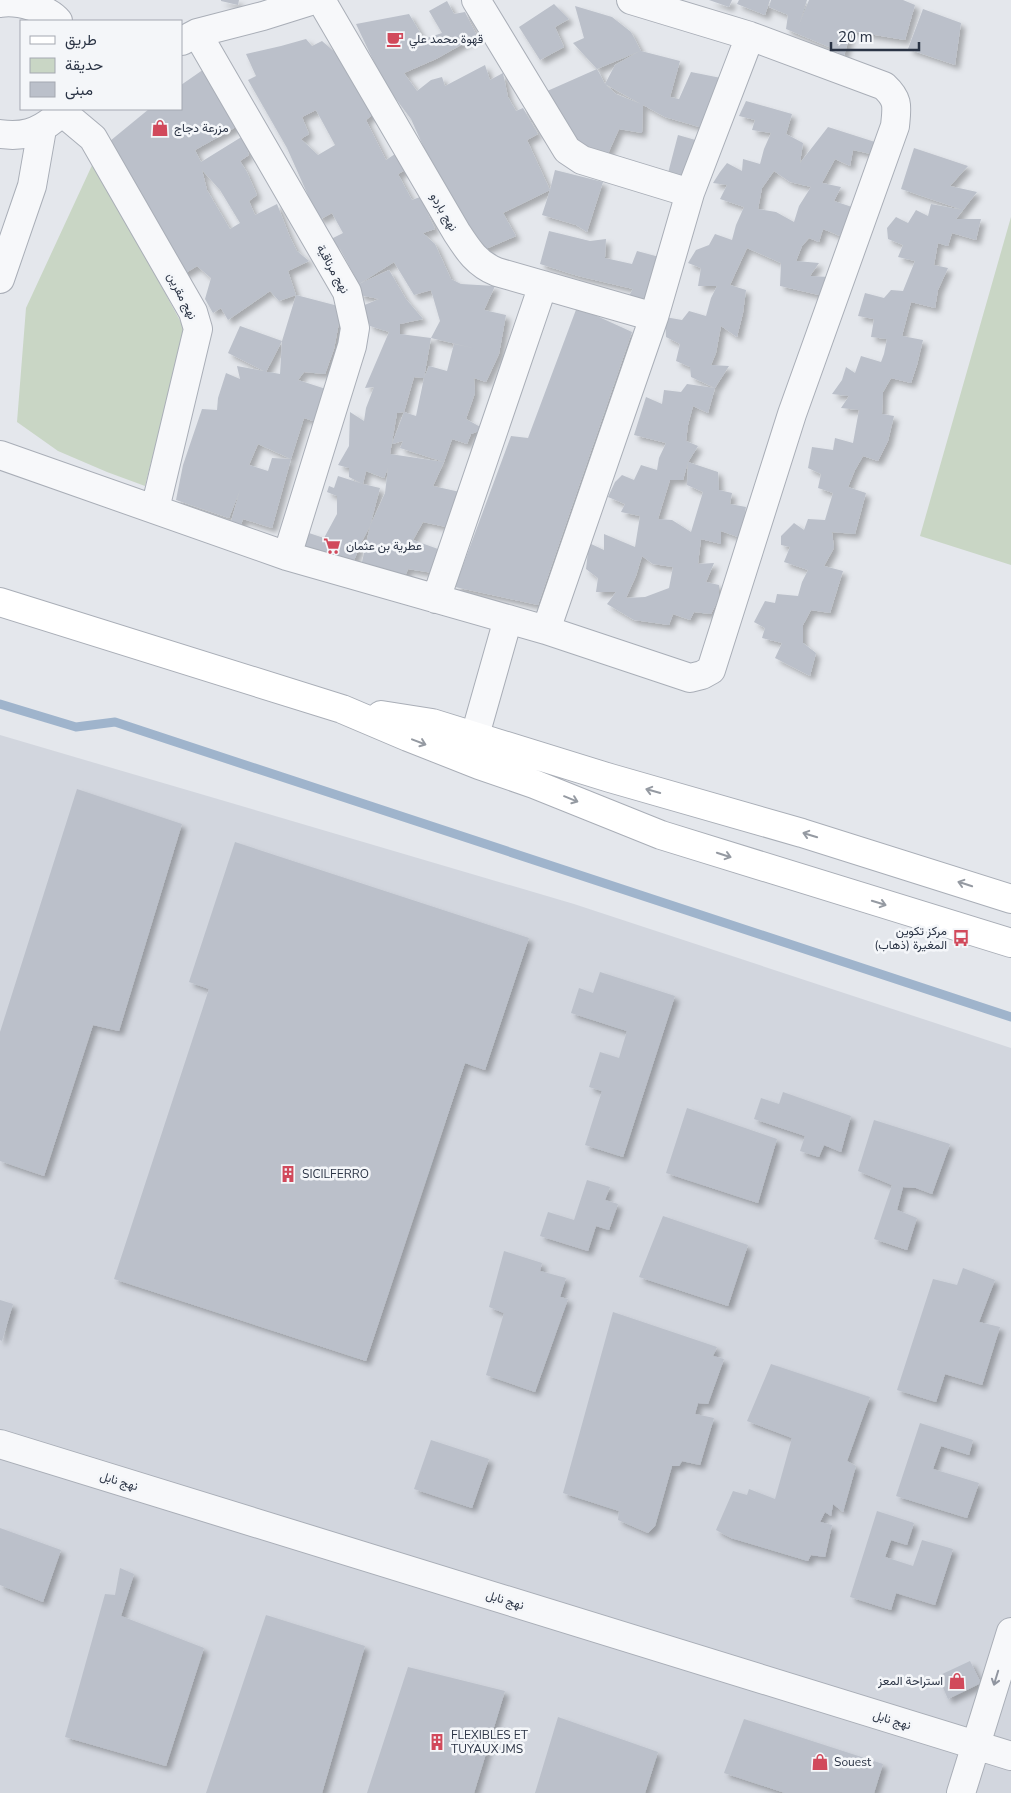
<svg xmlns="http://www.w3.org/2000/svg" width="1011" height="1793" viewBox="0 0 1011 1793" font-family="'Nunito Sans',Vazirmatn,sans-serif">
  <style>
    .built { fill: #d2d6de }
    .green { fill: #c9d6c5 }
    .lines { fill: none; stroke-linecap: round; stroke-linejoin: round }
    .stream { stroke: #9fb4cc; stroke-width: 9 }
    .building { fill: #bbc0ca; fill-rule: evenodd; filter: url(#shadow) }
    .street-casing { stroke: #a9aeb7; stroke-width: 30 }
    .secondary-casing { stroke: #a9aeb7; stroke-width: 30 }
    .street { stroke: #f7f8fa; stroke-width: 28 }
    .secondary { stroke: #fff; stroke-width: 28 }
    .oneway { stroke: #959aa2 }
    .oneway2 { stroke: #9196a0 }
    .labels { text-anchor: middle; dominant-baseline: central; stroke-width: 5; stroke-linejoin: round; paint-order: stroke }
    .poi-label { font-size: 12px; fill: #2b3445; stroke: #f4f6f9; text-anchor: start }
    .street-label { font-size: 12px; fill: #2b3445; stroke: #f4f6f9 }
  </style>
  <defs>
    <filter id="shadow"><feDropShadow dx="4.5" dy="4.5" stdDeviation="2.5" flood-color="#0004"/></filter>
  </defs>
  <rect width="100%" height="100%" fill="#e4e7ec"/>
  <path class="built" d="M0 735 574 904 1011 1048V1793H0Z"/>
  <path class="green" d="M94 161 185 330 145 486 107 472 58 451 17 422 26 308Z
    M1011 217V565L920 536Z"/>
  <g class="lines">
    <path class="stream" d="M0 704 76 727 115 722 1011 1017"/>
  </g>
  <path class="building" d="M221 0H239L238 5 221 1Z
    M709 0H732L729 7Z
    M739 0H770L765 15 737 4Z
    M771 0H807L799 25 809 0H903L915 5 905 40 851 31 844 56 829 47 786 29 788 15 769 7Z
    M447 1 454 14 465 12 477 36 436 59 404 73 417 91 431 80 442 77 445 86 485 65 490 80 503 73 508 97 516 111 523 108 538 134 527 140 550 190 555 170 603 182 587 232 576 225 542 215 550 190 503 213 516 236 481 251 470 228 424 148 411 119 384 83 356 24 409 14 424 39 442 33 429 11Z
    M554 4 569 19 555 27 564 47 540 60 519 27Z
    M575 6 612 17 631 32 641 51 680 61 670 97 679 99 691 72 726 79 706 129 665 117 643 105 642 133 619 129 607 156 580 147 545 92 597 69 605 84 615 65 640 51 597 69 573 43 584 38ZM605 84 641 104 616 94Z
    M923 9 961 23 955 65 908 49Z
    M306 39 312 46 322 41 352 67 377 111 366 120 386 160 395 154 407 169 398 174 412 200 420 197 426 209 435 229 423 233 435 244 451 279 461 284 495 286 484 310 506 315 499 354 486 382 474 378 475 393 466 419 484 429 471 434 467 444 452 439 444 462 433 486 460 492 451 528 423 522 413 540 438 549 433 573 408 569 403 581 360 571 370 526 361 543 353 563 303 548 309 533 324 538 337 514V496L327 492 329 486 334 488 338 476 363 484 380 488 370 526 385 493 388 468 384 478 366 471 363 484 349 477V468L338 465 349 446 350 412 364 421 366 408 374 387 365 388 389 332 370 326 362 306 379 299 359 295V284L389 270 406 299 423 319 400 324V334L431 338 424 378 429 366 447 371 454 344 477 349 431 338 440 321 431 290 414 295 394 262 359 284 340 249 329 240 343 233 332 213 319 220 287 148 248 80 256 76 246 54 281 46ZM316 110 335 145 318 155 301 139 309 134 302 117ZM414 377 424 378 416 416 404 412 392 444 403 441 400 448 444 462 390 454 397 413 404 412Z
    M207 67 243 123 195 150 201 162 243 136 249 155 240 161 247 172 257 195 249 201 255 215 277 204 290 237 297 251 309 261 288 271 296 295 342 307 334 349 325 374 304 372 298 380 329 390 319 423 304 418 291 459 258 444 249 465 268 471 272 458 291 459 272 528 243 519 240 528 230 525 240 490 229 518 176 500 183 465 202 409 217 410 218 398 226 373 240 379 237 366 280 374 282 341 296 295 279 301 270 291 228 320 221 308 213 313 205 299 211 278 197 266 181 276 136 185 110 141 149 109H181V85ZM202 170 220 190 240 223 230 229 207 190Z
    M746 101 792 114 786 134 803 143 800 163 828 127 875 142 871 154 853 150 850 166 835 159 822 183 841 187 834 201 852 207 840 236 823 229 819 242 809 238 802 246 796 261 819 263 810 276 829 277 819 295 780 286 781 263 747 248 730 285 746 290 743 313 737 337 721 326 716 353 711 365 729 366 715 388 708 413 693 406 688 425 686 441 698 446 688 462 718 472 719 490 732 493 730 504 746 507 742 526 738 537 721 531V544L701 539 698 564 714 563 706 582 719 585V598L711 614 694 612 690 620 673 614 669 625 634 620 607 604 616 592H596L598 578 586 569 589 543 604 550V534L635 547 640 516 621 512 625 504 608 497 615 482 622 475 634 480 641 465 657 470 659 458 666 443 634 435 646 397 662 404 664 390 681 392 687 384 715 388 691 377 690 367 676 361 680 344 666 337 665 317 682 320 689 311 706 316 711 298 717 286H698L701 268 688 263 696 250 709 245 715 234 732 240 736 225 744 207 720 199 727 185 713 183 720 172 727 163 742 171 743 159 760 164 764 149 771 133 752 130 755 120 739 116ZM774 171 790 182 811 187 799 206 794 222 776 212 758 209 762 188ZM688 462 687 485 703 492 691 532 672 520 658 519 670 480H683ZM642 556 653 564 673 567 669 588 645 597 626 598 636 576Z
    M678 135 699 141 686 183 667 177Z
    M914 148 968 166 950 186 977 192 963 210 901 189Z
    M931 204 963 210 956 219H981L976 240 952 233 948 246 938 243 934 265 948 268 938 290 935 308 911 302 902 336 923 340 917 365 911 383 891 378 883 392 882 414 894 416 888 441 878 461 863 456 855 470 848 487 866 493 855 534 832 532 834 548 824 566 843 571 830 613 811 610 803 625V643L816 653 810 676 775 658 782 643 762 638 765 628 754 622 765 601 775 603 777 594 798 596 802 582 808 570 784 562 790 547 781 545V536L794 523 804 530 808 519 825 520 833 493 818 488 821 474 808 468 812 447 833 450 835 438 853 443 859 410 841 408 849 396 832 394 842 380 846 367 855 373 861 356 881 362 884 354 887 339 871 337 874 319 858 316 865 293 884 298 891 290 903 291 915 261 898 257 903 245 888 239 887 228 896 217 908 223 916 210 928 216Z
    M549 231 590 241 606 239 605 258 632 264 637 251 663 258 645 303 627 299 633 289 578 276 540 264Z
    M577 307 632 332 538 605 455 587 511 436 528 438Z
    M240 326 282 341 266 372 228 353Z
    M77 789 182 824 119 1031 93 1025 44 1176 0 1161V1032Z
    M235 842 529 938 485 1070 465 1063 366 1361 114 1279 209 989 189 982Z
    M600 972 675 996 623 1157 585 1145 602 1091 589 1087 600 1052 619 1058 627 1031 571 1013 579 988 593 993Z
    M783 1092 851 1116 841 1152 824 1145 819 1157 800 1151 805 1136 754 1119 761 1098 779 1104Z
    M687 1108 777 1139 758 1203 666 1173Z
    M874 1120 950 1144 932 1194 916 1188 903 1187 897 1210 917 1218 907 1250 874 1239 892 1185 858 1171Z
    M587 1180 610 1187 605 1200 618 1204 609 1230 596 1226 588 1251 540 1236 548 1212 574 1220Z
    M663 1216 748 1245 728 1306 639 1277Z
    M504 1251 542 1263 540 1271 566 1278 560 1297 568 1299 535 1392 486 1375 504 1313 489 1307Z
    M963 1268 995 1280 979 1322 1000 1327 982 1385 945 1374 936 1402 897 1390 933 1279 957 1285Z
    M0 1300 13 1304 2 1341 0 1340Z
    M613 1312 717 1347 713 1356 724 1359 708 1404 698 1403 695 1414 714 1418 700 1465 682 1461 679 1466H672L655 1526 648 1533 618 1520 619 1511 563 1493Z
    M771 1364 870 1397 847 1461 856 1466 843 1512 833 1504 831 1516 825 1512 820 1522 832 1525 825 1557 811 1555 808 1561 731 1538 716 1530 733 1491 747 1495 749 1489 775 1499 792 1438 747 1421Z
    M920 1423 973 1440 969 1455 941 1446 933 1469 979 1483 967 1518 896 1496Z
    M431 1440 489 1459 472 1508 414 1489Z
    M877 1511 914 1523 907 1545 891 1540 885 1557 913 1566 922 1540 953 1549 935 1605 896 1593 891 1610 850 1597Z
    M0 1528 61 1550 43 1602 0 1585Z
    M120 1568 134 1574 121 1616 204 1648 166 1766 65 1737 105 1594 115 1595Z
    M266 1615 365 1646 322 1793H206Z
    M970 1661 981 1683 948 1699 938 1676Z
    M408 1667 505 1691 474 1793H367Z
    M558 1717 658 1752 645 1793H535Z
    M744 1719 883 1764 874 1793H785L724 1773Z"/>
  <g class="lines">
    <g class="street-casing">
      <path id="street" d="M321 0 457 233C468 250 477 264 497 272L654 317
        M476 0 567 150 582 160 690 193
        M0 3C17 0 47 8 58 21
        M197 33 347 292 355 328 352 346 287 556
        M182 41 197 33 263 16 314 0
        M62 112 93 138 193 312 198 329 155 509
        M0 134C22 137 37 133 54 119
        M0 279 32 186 42 129
        M0 455 287 556 546 630 690 678 702 675 711 670 792 414 895 126C897 106 899 100 884 86L750 36 631 0
        M436 599 543 285
        M546 630 654 317 690 193 750 36
        M468 760 508 619
        M0 1444 1011 1756
        M961 1793 1011 1632"/>
    </g>
    <g class="secondary-casing">
      <path id="secondary" d="M0 602 342 709 408 737 479 765 534 784 661 835 1011 943
        M381 715 432 723 610 778 802 833 1011 899"/>
    </g>
    <use href="#street" class="street"/>
    <use href="#secondary" class="secondary"/>
  </g>
  <defs><path id="oneway-shaft" d="M-6 0H5M1.5-3L5.5 0L1.5 3" fill="none" stroke-width="1.6" stroke-linecap="round" stroke-linejoin="round" transform="scale(1.25)"/></defs>
  <g class="oneway">
    <use href="#oneway-shaft" transform="translate(419 742) rotate(21)"/>
    <use href="#oneway-shaft" transform="translate(653 791) rotate(-164)"/>
    <use href="#oneway-shaft" transform="translate(571 799) rotate(22)"/>
    <use href="#oneway-shaft" transform="translate(810 835) rotate(-163)"/>
    <use href="#oneway-shaft" transform="translate(724 855) rotate(18)"/>
    <use href="#oneway-shaft" transform="translate(965 884) rotate(-162)"/>
    <use href="#oneway-shaft" transform="translate(879 903) rotate(17)"/>
  </g>
  <use class="oneway2" href="#oneway-shaft" transform="translate(996 1678) rotate(107)"/>
  <defs>
    <g id="cafe-bare" transform="scale(1.35)"><path d="M-5.5-4.5H6V0H3Q3 3.5 0 3.5H-2.5Q-5.5 3.5-5.5 0ZM3-3.2v2h1.7v-2ZM-6 4.5H4V6H-6Z" fill="#d1495b" stroke="#f4f6f9" stroke-width="2.5" paint-order="stroke"/></g>
    <g id="shop-bare" transform="scale(1.35)"><path d="M-5-2.5h2.3a2.7 3.5 0 0 1 5.4 0H5L5.5 6h-11ZM-1.5-2.5h3a1.5 2.3 0 0 0-3 0Z" fill="#d1495b" stroke="#f4f6f9" stroke-width="2.5" paint-order="stroke"/></g>
    <g id="supermarket-bare" transform="scale(1.35)"><path d="M-6-5.5h2.5l.6 2H6L4.5 2H-2.5L-4.4-4H-6ZM-1.5 3.2a1.3 1.3 0 1 0 .1 0ZM3 3.2a1.3 1.3 0 1 0 .1 0Z" fill="#d1495b" stroke="#f4f6f9" stroke-width="2.5" paint-order="stroke"/></g>
    <g id="bus-bare" transform="scale(1.35)"><path d="M-5-6H5V4H4V6H2V4H-2V6H-4V4H-5ZM-3.5-4V0h7V-4ZM-3.5 1.2v1.5H-2V1.2ZM2 1.2v1.5H3.5V1.2Z" fill="#d1495b" stroke="#f4f6f9" stroke-width="2.5" paint-order="stroke"/></g>
    <g id="building-bare" transform="scale(1.35)"><path d="M-4-6H4V6H1V3H-1V6H-4ZM-2.5-4.3h1.7v1.8h-1.7ZM.8-4.3h1.7v1.8H.8ZM-2.5-1h1.7V.8h-1.7ZM.8-1h1.7V.8H.8Z" fill="#d1495b" stroke="#f4f6f9" stroke-width="2.5" paint-order="stroke"/></g>
  </defs>
  <g fill-rule="evenodd">
    <use href="#cafe-bare" x="395" y="39"/>
    <use href="#shop-bare" x="160" y="128"/>
    <use href="#supermarket-bare" x="332" y="546"/>
    <use href="#bus-bare" x="961" y="938"/>
    <use href="#building-bare" x="288" y="1174"/>
    <use href="#shop-bare" x="957" y="1681"/>
    <use href="#building-bare" x="437" y="1742"/>
    <use href="#shop-bare" x="820" y="1762"/>
  </g>
  <g class="labels">
    <g class="poi-label">
      <text x="409" y="39">قهوة محمد علي</text>
      <text x="174" y="128">مزرعة دجاج</text>
      <text x="346" y="546">عطرية بن عثمان</text>
      <text x="947" y="931" text-anchor="end">مركز تكوين<tspan x="947" dy="14">المغيرة (ذهاب)</tspan></text>
      <text x="302" y="1174">SICILFERRO</text>
      <text x="943" y="1681" text-anchor="end">استراحة المعز</text>
      <text x="451" y="1735">FLEXIBLES ET<tspan x="451" dy="14">TUYAUX JMS</tspan></text>
      <text x="834" y="1762">Souest</text>
    </g>
    <g class="street-label">
      <text transform="translate(444 212) rotate(60)">نهج باردو</text>
      <text transform="translate(333 269) rotate(61)">نهج مرناقية</text>
      <text transform="translate(182 296) rotate(63)">نهج مقرين</text>
      <text transform="translate(119 1481) rotate(17)">نهج نابل</text>
      <text transform="translate(505 1600) rotate(17)">نهج نابل</text>
      <text transform="translate(892 1720) rotate(17)">نهج نابل</text>
    </g>
  </g>
  <rect x="20" y="20" width="162" height="90" fill="#f4f6f9" stroke="#a4a8b1"/>
  <rect x="30" y="36" width="25" height="8" fill="#ffffff" stroke="#a4a8b1"/>
  <text x="65" y="45" font-size="15" fill="#2b3445">طريق</text>
  <rect x="30" y="58" width="25" height="15" fill="#c9d6c5" stroke="#a4a8b1"/>
  <text x="65" y="70" font-size="15" fill="#2b3445">حديقة</text>
  <rect x="30" y="82" width="25" height="15" fill="#bbc0ca" stroke="#a4a8b1"/>
  <text x="65" y="95" font-size="15" fill="#2b3445">مبنى</text>
  <path d="M831 42v8h88v-8" fill="none" stroke="#2b3445" stroke-width="2.5"/>
  <text x="838" y="42" font-size="15" fill="#2b3445" stroke="#f4f6f9" stroke-width="4" paint-order="stroke">20 m</text>
</svg>
